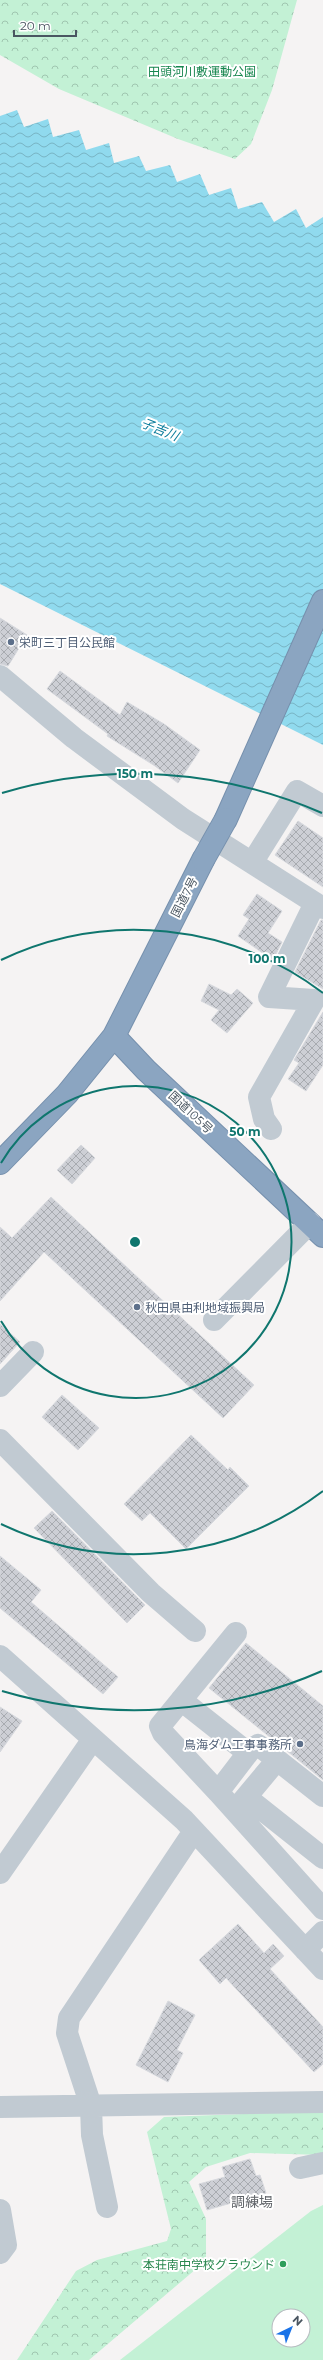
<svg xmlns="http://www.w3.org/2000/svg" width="323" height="2360" viewBox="0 0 323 2360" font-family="Montserrat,'Noto Sans JP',sans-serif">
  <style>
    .forest { fill: url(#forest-crowns) }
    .pitch { fill: #c3f1d5; fill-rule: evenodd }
    .water { fill: url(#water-waves) }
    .building { fill: url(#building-cross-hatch); stroke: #d7d9de }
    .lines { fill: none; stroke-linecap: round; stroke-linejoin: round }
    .highway-casing { stroke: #7690ad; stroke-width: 24 }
    .minor { stroke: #c1cad2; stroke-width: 22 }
    .highway { stroke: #8ba5c1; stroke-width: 22 }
    .highway-bridge-casing { stroke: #7690ad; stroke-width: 24; stroke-linecap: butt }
    .highway-bridge { stroke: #8ba5c1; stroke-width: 22 }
    .ring { fill: none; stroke: #0f766e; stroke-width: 2 }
    .service-dot { fill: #5c6f8a; stroke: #fff; stroke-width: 1.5 }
    .leisure-dot { fill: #2e9e5b; stroke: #fff; stroke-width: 1.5 }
    .labels { text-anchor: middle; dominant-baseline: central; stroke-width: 4; stroke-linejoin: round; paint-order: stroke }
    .park-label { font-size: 12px; fill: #17864f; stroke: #fff }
    .service-label { font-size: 12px; fill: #4e5e75; stroke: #fff; text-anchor: start }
    .street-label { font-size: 12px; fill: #4a5661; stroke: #fff }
    .leisure-label { font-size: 12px; fill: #27864d; stroke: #fff; text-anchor: end }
    .water-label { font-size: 13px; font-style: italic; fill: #0c7c9b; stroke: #fff }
    .quarter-label { font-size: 14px; fill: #5f6368; stroke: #fff }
    .centre { fill: #0f766e; stroke: #fff; stroke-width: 2 }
    .ring-label { font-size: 12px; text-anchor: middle; font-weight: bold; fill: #0f766e; stroke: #fff; stroke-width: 4; stroke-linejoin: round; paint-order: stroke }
  </style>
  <defs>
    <pattern id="forest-crowns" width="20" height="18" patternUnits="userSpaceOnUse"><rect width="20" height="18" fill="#c3f1d5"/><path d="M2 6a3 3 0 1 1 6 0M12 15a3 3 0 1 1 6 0" fill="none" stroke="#a0c6b0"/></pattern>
    <pattern id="water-waves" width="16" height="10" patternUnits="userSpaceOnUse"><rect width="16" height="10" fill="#90daee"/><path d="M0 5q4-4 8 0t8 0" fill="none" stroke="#78b4c4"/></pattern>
    <pattern id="building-cross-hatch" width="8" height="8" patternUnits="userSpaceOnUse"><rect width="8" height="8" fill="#cdcfd5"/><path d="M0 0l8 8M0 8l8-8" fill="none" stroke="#a8abb0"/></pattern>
  </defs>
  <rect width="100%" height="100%" fill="#f5f3f3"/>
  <path class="forest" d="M0 0H297L272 90 251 144 235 159 178 139 59 89 0 55Z
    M323 2111V2155L250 2153 206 2167 189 2182 206 2219V2257L196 2269 89 2360H17L76 2271 97 2260 167 2241 171 2229 147 2132 164 2117Z"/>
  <path class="pitch" d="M323 2205V2360H120L311 2211ZM279 2316H303V2340H279Z"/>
  <path class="water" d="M17 110 24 127 48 119 53 137 79 130 86 150 109 143 114 163 139 156 146 171 170 165 177 182 200 174 209 195 231 188 238 209 262 202 274 222 296 209 306 228 323 217V745L0 584V116Z"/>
  <path class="building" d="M0 618 27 635 8 666 0 664Z
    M60 671 120 715 127 702 164 724 200 750 178 783 155 766 107 736 108 734 47 689Z
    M298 821 323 838V887L275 855Z
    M257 894 282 911 268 933 282 942 273 960 238 936 249 919 243 915Z
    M321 920H323V989L295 972Z
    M209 984 231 995 237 989 253 1003 227 1033 211 1020 219 1010 201 1001Z
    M323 1012V1065L306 1091 288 1079 299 1063 294 1060Z
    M81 1145 95 1158 72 1184 57 1170Z
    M51 1197 254 1385 223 1418 44 1252 0 1301V1227L12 1238Z
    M0 1324 20 1342 0 1364Z
    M62 1395 99 1428 78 1450 42 1417Z
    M191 1435 228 1470 230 1467 249 1486 186 1549 150 1513 142 1521 124 1504Z
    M52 1511 145 1605 127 1623 34 1528Z
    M0 1556 41 1590 31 1602 118 1677 103 1694 0 1608Z
    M246 1643 323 1706V1780L209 1688Z
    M0 1707 22 1721 0 1752Z
    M238 1924 264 1953 273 1944 284 1956 270 1969 323 2027V2064L314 2072 226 1978 220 1984 199 1960Z
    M168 2001 195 2015 177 2050 183 2053 168 2082 136 2065Z
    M250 2159 256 2176 260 2175 266 2193 207 2210 199 2184 225 2177 222 2167Z"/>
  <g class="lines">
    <g class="highway-casing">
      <path id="highway" d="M226 819 323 601
        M114 1036 146 1070 323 1236
        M0 1163 67 1094 114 1036 203 860"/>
    </g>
    <path class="minor" d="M0 676 74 738 183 819 323 908
      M252 863 297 791 323 806
      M271 1129 264 1119 259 1097 314 1000 269 997 315 903
      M214 1320 310 1223
      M0 1386 33 1352
      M0 1440 151 1593 195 1631
      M0 1656 184 1820 323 1969
      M181 1700 248 1753
      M218 1792 163 1733 160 1726 236 1633
      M323 1796 258 1745 251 1749 218 1792 323 1909
      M246 1797 323 1858
      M236 1809 277 1760
      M0 1873 93 1739
      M305 1950 323 1932
      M0 2107 323 2102
      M300 2168 323 2163
      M107 2207 92 2135 91 2106 67 2033 69 2018 194 1831
      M0 2210 6 2245 0 2253"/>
    <use href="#highway" class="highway"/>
    <g class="highway-bridge-casing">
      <path id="highway-bridge" d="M203 860 226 819"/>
    </g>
    <use href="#highway-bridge" class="highway-bridge"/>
  </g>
  <g class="ring">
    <path d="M1 1163A156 156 0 1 1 1 1321"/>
    <path d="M323 1491A312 312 0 0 1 1 1524M1 960A312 312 0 0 1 323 993"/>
    <path d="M322 1671A468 468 0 0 1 2 1691M2 793A468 468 0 0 1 322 813"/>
  </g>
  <g class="service-dot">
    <circle cx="11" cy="642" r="4"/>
    <circle cx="137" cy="1307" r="4"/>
    <circle cx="300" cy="1744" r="4"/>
  </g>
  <circle class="leisure-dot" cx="283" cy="2264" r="4"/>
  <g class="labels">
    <g class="park-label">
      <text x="202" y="71">田頭河川敷運動公園</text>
    </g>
    <g class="service-label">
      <text x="19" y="642">栄町三丁目公民館</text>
      <text x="145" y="1307">秋田県由利地域振興局</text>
      <text x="292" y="1744" text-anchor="end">鳥海ダム工事事務所</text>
    </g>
    <g class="street-label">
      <text transform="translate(184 897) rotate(-63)">国道7号</text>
      <text transform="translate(191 1112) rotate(43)">国道105号</text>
    </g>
    <g class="leisure-label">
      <text x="275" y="2264">本荘南中学校グラウンド</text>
    </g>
    <g class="water-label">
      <text transform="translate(160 429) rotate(22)">子吉川</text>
    </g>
    <g class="quarter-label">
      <text x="252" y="2202">調練場</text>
    </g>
  </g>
  <circle cx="135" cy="1242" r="6" class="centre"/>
  <g class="ring-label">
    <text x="135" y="778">150 m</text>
    <text x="267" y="963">100 m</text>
    <text x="245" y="1136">50 m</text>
  </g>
  <g transform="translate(291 2328) rotate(43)"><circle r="19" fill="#ffffff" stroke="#b7bbc0"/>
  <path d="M0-3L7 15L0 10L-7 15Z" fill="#1a73e8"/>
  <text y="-6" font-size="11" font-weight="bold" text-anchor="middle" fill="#4a5661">N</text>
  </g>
  <path d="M14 30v6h62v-6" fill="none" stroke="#4a5661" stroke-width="2"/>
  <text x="20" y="30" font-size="12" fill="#4a5661" stroke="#ffffff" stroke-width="3" paint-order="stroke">20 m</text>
</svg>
